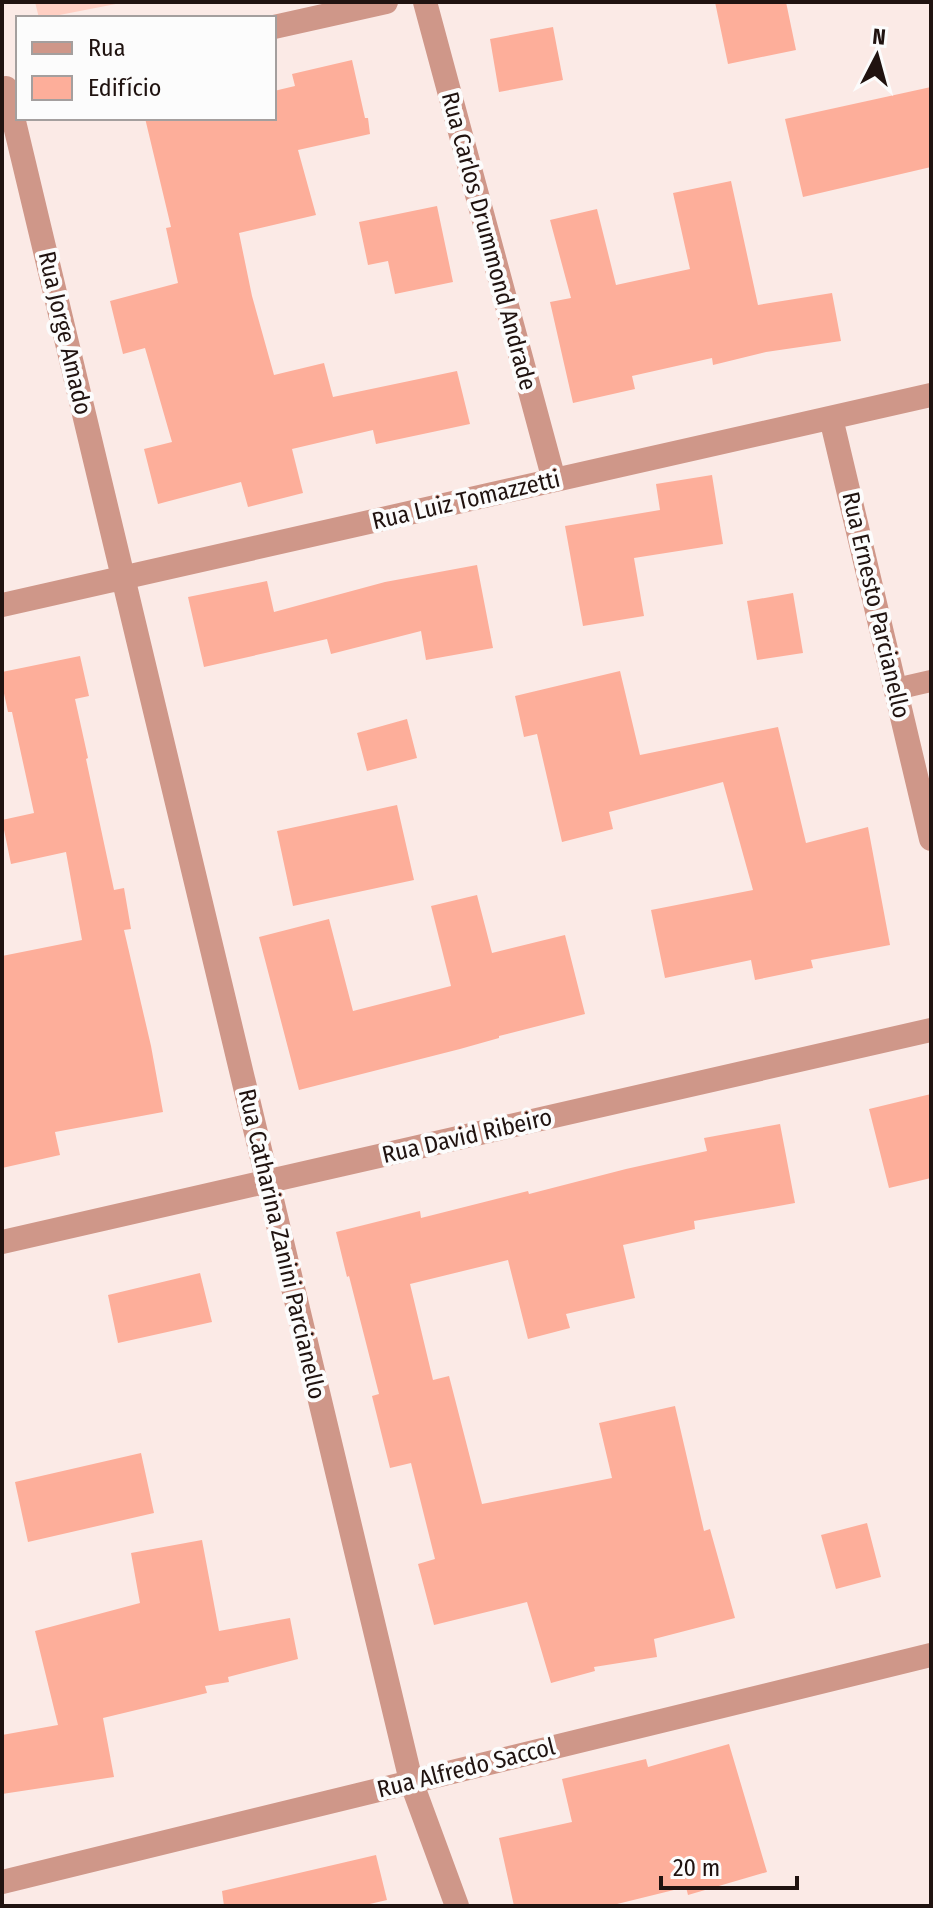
<svg xmlns="http://www.w3.org/2000/svg" width="933" height="1908" viewBox="0 0 933 1908" font-family="'Fira Sans Condensed',sans-serif">
  <style>
    .green { fill: #ffcfc3 }
    .building { fill: #fdae9a }
    .lines { fill: none; stroke-linecap: round; stroke-linejoin: round }
    .service { stroke: #cf9789; stroke-width: 22 }
    .minor { stroke: #cf9789; stroke-width: 24 }
    .labels { text-anchor: middle; dominant-baseline: central; stroke-width: 8; stroke-linejoin: round; paint-order: stroke }
    .street-label { font-size: 24px; fill: #201310; stroke: #fcfcfc }
  </style>
  <rect width="100%" height="100%" fill="#fbeae6"/>
  <path class="green" d="M35 2H126L44 18H39Z"/>
  <path class="building" d="M715 2H786L796 50 728 64Z
    M553 27 563 80 499 92 490 39Z
    M352 60 365 118H368L370 134 298 150 316 215 239 233 252 296 274 375 324 363 333 397 457 371 470 424 376 444 373 430 292 449 303 493 248 507 241 482 158 504 144 449 172 442 145 348 123 354 110 301 178 283 166 228 171 227 145 118H274V91L295 86 292 74Z
    M931 87V167L803 197 785 119Z
    M731 181 758 305 832 293 841 341 766 352 713 365 712 358 632 376 635 389 573 403 550 302 571 298 550 220 597 209 616 285 690 269 673 193Z
    M437 206 453 282 395 294 388 261 368 265 359 222Z
    M712 475 723 544 634 558 644 616 583 626 565 526 660 510 656 484Z
    M477 565 493 648 426 660 421 631 331 654 327 639 204 667 188 597 267 581 274 612 385 582Z
    M793 593 803 653 757 660 747 601Z
    M80 656 89 696 75 699 88 758 86 759 114 890 124 888 131 929 124 930 151 1046 163 1112 55 1132 60 1155 2 1168V956L82 940 66 852 11 864 2 820 34 813 12 712H8L2 684V672Z
    M620 671 640 755 778 727 806 843 868 827 890 945 811 960 813 968 755 980 751 960 665 978 651 910 753 890 723 782 609 812 613 829 562 842 537 734 524 737 515 696Z
    M407 719 417 758 367 771 357 733Z
    M397 805 414 880 293 906 277 831Z
    M477 895 492 953 565 935 585 1014 499 1036V1038L460 1049 299 1090 259 937 329 919 353 1011 451 986 431 906Z
    M931 1094V1178L889 1188 869 1109Z
    M780 1124 795 1203 694 1221 695 1229 623 1245 635 1298 566 1314 570 1328 528 1339 508 1260 410 1284 433 1380 449 1376 482 1504 612 1478 599 1423 675 1406 704 1531 710 1529 735 1618 654 1639 657 1657 594 1667 595 1671 551 1683 527 1602 434 1625 418 1564 435 1559 411 1463 390 1468 372 1396 379 1394 349 1276 347 1277 336 1232 420 1211 421 1218 528 1191 529 1194 626 1169 707 1151 704 1138Z
    M200 1273 212 1322 118 1343 108 1295Z
    M141 1453 154 1513 28 1542 15 1482Z
    M867 1523 881 1577 836 1589 821 1535Z
    M202 1540 219 1631 290 1618 298 1659 228 1677 229 1682 205 1686 207 1693 103 1718 114 1777 2 1794V1735L58 1725 35 1631 140 1603 131 1553Z
    M729 1744 767 1872 688 1895 686 1887 609 1906H514L499 1838 572 1822 562 1779 646 1759 648 1767Z
    M376 1855 387 1900 361 1906H224L222 1891Z"/>
  <g class="lines">
    <path class="service" d="M896 689 931 681"/>
    <path class="minor" d="M425 2 554 480
      M274 27 386 2
      M6 88 411 1781 457 1906
      M831 418 931 839
      M2 605 931 395
      M2 1242 931 1030
      M2 1882 931 1655"/>
  </g>
  <g class="labels">
    <g class="street-label">
      <text transform="translate(489 241) rotate(75)">Rua Carlos Drummond Andrade</text>
      <text transform="translate(65 333) rotate(77)">Rua Jorge Amado</text>
      <text transform="translate(466 500) rotate(-13)">Rua Luiz Tomazzetti</text>
      <text transform="translate(876 605) rotate(77)">Rua Ernesto Parcianello</text>
      <text transform="translate(467 1136) rotate(-13)">Rua David Ribeiro</text>
      <text transform="translate(282 1244) rotate(77)">Rua Catharina Zanini Parcianello</text>
      <text transform="translate(466 1768) rotate(-14)">Rua Alfredo Saccol</text>
    </g>
  </g>
  <rect width="933" height="1908" fill="none" stroke="#201310" stroke-width="8"/>
  <rect x="16" y="16" width="260" height="104" fill="#fcfcfc" stroke="#a49f9e" stroke-width="2"/>
  <rect x="32" y="42" width="40" height="12" fill="#cf9789" stroke="#a49f9e" stroke-width="2"/>
  <text x="88" y="56" font-size="24" fill="#201310">Rua</text>
  <rect x="32" y="76" width="40" height="24" fill="#fdae9a" stroke="#a49f9e" stroke-width="2"/>
  <text x="88" y="96" font-size="24" fill="#201310">Edifício</text>
  <g transform="translate(877 56) rotate(6)" stroke="#fcfcfc" stroke-width="6" paint-order="stroke">
  <path d="M0-6L14 30L0 20L-14 30Z" fill="#201310"/>
  <text y="-12" font-size="22" font-weight="bold" text-anchor="middle" fill="#201310">N</text>
  </g>
  <path d="M661 1876v12h136v-12" fill="none" stroke="#201310" stroke-width="4"/>
  <text x="673" y="1876" font-size="24" fill="#201310" stroke="#fcfcfc" stroke-width="6" paint-order="stroke">20 m</text>
</svg>
